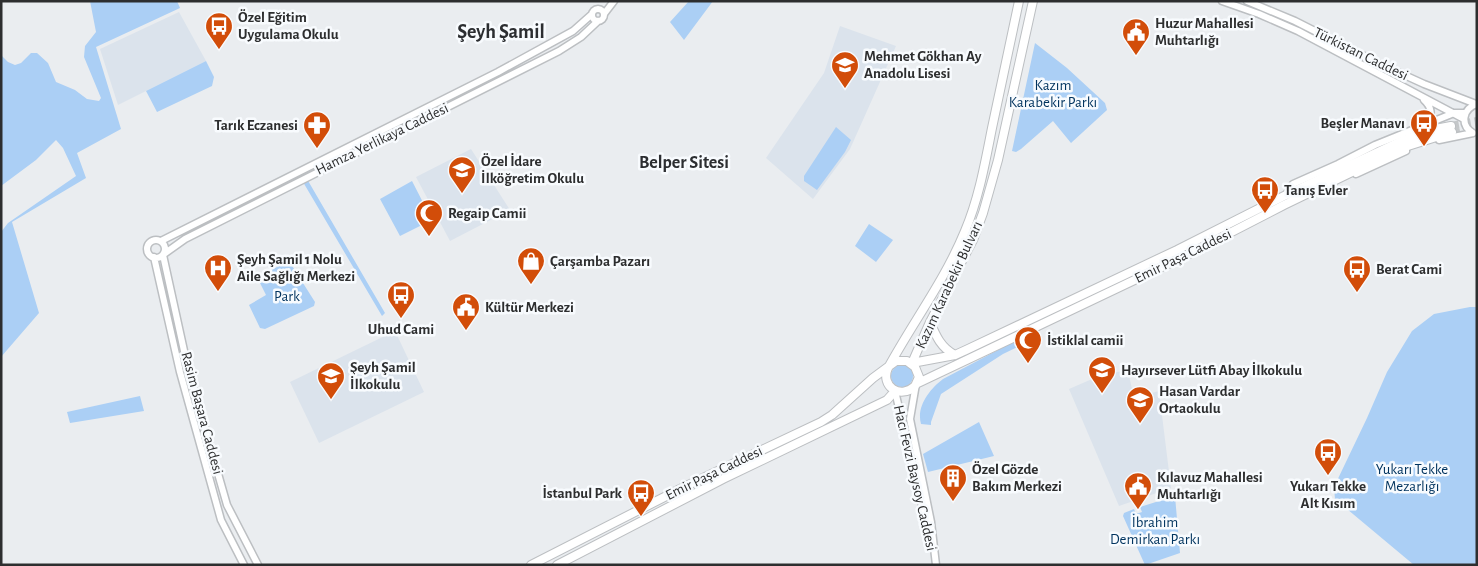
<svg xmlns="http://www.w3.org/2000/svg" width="1478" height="566" viewBox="0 0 1478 566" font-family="'Alegreya Sans',sans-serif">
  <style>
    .built { fill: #dbe3ec }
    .green { fill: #abcff5 }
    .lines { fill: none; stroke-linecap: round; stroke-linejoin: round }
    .major-tunnel { stroke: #c4c7c9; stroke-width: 8; stroke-dasharray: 8 4; stroke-linecap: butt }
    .minor-casing { stroke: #bcbfc2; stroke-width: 9 }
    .major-casing { stroke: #bcbfc2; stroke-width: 10 }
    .minor { stroke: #fff; stroke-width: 6 }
    .major { stroke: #fff; stroke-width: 8 }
    .labels { text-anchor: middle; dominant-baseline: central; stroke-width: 5; stroke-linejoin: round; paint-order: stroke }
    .poi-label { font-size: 15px; font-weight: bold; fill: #2d2e2f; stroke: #f8fbfe; text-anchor: start }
    .street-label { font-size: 15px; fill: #2d2e2f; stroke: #f8fbfe }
    .park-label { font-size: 15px; fill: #00335e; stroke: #f8fbfe }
    .quarter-label { font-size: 18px; font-weight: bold; fill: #2c2e31; stroke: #f8fbfe }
    .district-label { font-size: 20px; font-weight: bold; fill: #2c2e31; stroke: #f8fbfe }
  </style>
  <rect width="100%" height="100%" fill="#eaedf0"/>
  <path class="built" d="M179 12 206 61 118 105 100 49Z
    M840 26 896 46 850 149 813 199 766 158 824 73Z
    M471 149 510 210 450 241 416 177Z
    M395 331 424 392 319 443 290 382Z
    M1128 371 1134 398 1159 391 1171 488 1119 506 1069 389 1106 373Z"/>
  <path class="green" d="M90 1H177L180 8 96 47 121 129 77 153 86 178 12 222 39 313 1 357V232L8 223 76 176 63 148 56 140 36 160 1 186V55L8 62 15 65 21 63 31 53H37L48 63 56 82 75 90 87 99 99 101 101 98 84 57 85 46 96 32Z
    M689 1H713L684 40 670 22Z
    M1035 43 1067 68 1105 103 1107 110 1071 143 1053 121 1021 149 1016 152 1012 151Z
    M206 61 214 77 212 86 157 112 146 91Z
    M836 127 851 140 845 152 817 190 804 181V176Z
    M307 179 385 313 382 316 303 182Z
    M412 181 432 220 400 236 380 199Z
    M869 224 893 240 876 262 855 246Z
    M289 261 315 302 314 306 265 329 260 328 249 305 266 295 257 277Z
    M1470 307H1477V565H1414L1335 499 1334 487 1367 418 1387 372 1412 331 1434 314Z
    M1032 332 1036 338 1003 354 941 394 931 422V425L921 424C916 406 930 389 943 379Z
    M891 376a11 11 0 1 1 22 0a11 11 0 1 1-22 0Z
    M140 396 144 411 70 423 67 412Z
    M979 422 994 456 928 472 923 454Z
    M1175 496 1180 553 1145 565 1123 516 1124 513 1134 509 1136 514 1142 512 1140 507Z"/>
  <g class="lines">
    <path class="major-tunnel" d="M1451 126 1477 121
      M1452 132 1477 127"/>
    <g class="minor-casing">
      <path id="minor" d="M1222 1 1259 14 1298 31 1464 119
        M1247 1 1295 21 1378 63 1424 84 1476 104
        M592 15a6 6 0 1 1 12 0a6 6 0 1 1-12 0Z
        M604 14 614 1
        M1424 100C1431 106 1434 116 1425 123
        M1473 133C1460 125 1462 109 1477 104
        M1439 140 1473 133
        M1356 174 1406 151
        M1286 195 1293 184 1338 164 1375 145 1454 113H1465
        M147 249a9 9 0 1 1 18 0a9 9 0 1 1-18 0Z
        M161 241 498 72 573 31 591 15
        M164 254 185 239 559 51 581 37 598 21
        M163 255 188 369 227 505 258 565
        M154 257 180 372 221 520 244 565
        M916 384 910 419 931 522 936 565
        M895 391 929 535"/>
    </g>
    <g class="major-casing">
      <path id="major" d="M930 322C936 336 941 348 955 355
        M912 363 955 355 966 350 1177 250 1286 195 1404 140 1430 130 1451 126
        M912 363 930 322 973 240 983 213 998 160 1033 1
        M916 384 1185 256 1284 205 1377 160 1408 146 1452 132
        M531 565 684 487 821 422 832 415 873 378 896 361H907L915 367 919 377 915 386C900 400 880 386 888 368 913 322 945 280 965 231 979 198 985 163 992 128 1001 86 1010 44 1019 1
        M557 565 723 479 887 400 895 391"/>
    </g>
    <use href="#minor" class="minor"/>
    <use href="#major" class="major"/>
  </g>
  <defs>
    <g id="bus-pin" transform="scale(1.4375)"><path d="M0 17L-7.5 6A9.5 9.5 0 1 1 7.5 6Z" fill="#d24d09" stroke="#f8fbfe"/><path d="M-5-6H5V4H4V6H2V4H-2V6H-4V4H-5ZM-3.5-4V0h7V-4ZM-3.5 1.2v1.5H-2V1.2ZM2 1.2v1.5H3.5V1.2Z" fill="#fff"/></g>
    <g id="civic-pin" transform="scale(1.4375)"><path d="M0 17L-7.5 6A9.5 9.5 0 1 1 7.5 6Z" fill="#d24d09" stroke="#f8fbfe"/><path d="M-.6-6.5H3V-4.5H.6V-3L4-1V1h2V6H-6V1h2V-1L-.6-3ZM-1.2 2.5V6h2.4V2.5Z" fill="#fff"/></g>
    <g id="school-pin" transform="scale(1.4375)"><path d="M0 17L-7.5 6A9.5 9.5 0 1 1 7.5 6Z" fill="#d24d09" stroke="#f8fbfe"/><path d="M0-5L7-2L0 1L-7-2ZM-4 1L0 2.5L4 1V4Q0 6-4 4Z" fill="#fff"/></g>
    <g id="pharmacy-pin" transform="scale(1.4375)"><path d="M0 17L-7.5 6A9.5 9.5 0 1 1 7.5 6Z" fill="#d24d09" stroke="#f8fbfe"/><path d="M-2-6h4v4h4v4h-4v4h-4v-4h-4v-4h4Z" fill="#fff"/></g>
    <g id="mosque-pin" transform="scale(1.4375)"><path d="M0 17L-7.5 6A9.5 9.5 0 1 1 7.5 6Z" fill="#d24d09" stroke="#f8fbfe"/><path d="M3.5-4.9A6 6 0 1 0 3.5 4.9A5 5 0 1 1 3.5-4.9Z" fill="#fff"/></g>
    <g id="shop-pin" transform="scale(1.4375)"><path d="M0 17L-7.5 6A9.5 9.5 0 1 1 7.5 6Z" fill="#d24d09" stroke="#f8fbfe"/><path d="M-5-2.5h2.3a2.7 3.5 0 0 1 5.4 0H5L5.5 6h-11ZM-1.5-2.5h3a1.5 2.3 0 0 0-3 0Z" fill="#fff"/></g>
    <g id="hospital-pin" transform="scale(1.4375)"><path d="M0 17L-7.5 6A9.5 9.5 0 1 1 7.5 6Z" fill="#d24d09" stroke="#f8fbfe"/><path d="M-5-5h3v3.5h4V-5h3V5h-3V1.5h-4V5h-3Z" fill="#fff"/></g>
    <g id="building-pin" transform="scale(1.4375)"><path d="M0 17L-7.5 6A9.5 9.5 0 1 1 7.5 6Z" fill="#d24d09" stroke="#f8fbfe"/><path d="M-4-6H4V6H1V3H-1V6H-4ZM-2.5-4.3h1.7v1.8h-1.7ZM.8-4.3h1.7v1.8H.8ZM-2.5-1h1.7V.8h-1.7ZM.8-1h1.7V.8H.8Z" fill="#fff"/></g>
  </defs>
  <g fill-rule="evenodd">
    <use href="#bus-pin" x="219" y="26"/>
    <use href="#civic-pin" x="1136" y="32"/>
    <use href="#school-pin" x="845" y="65"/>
    <use href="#bus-pin" x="1424" y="123"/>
    <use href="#pharmacy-pin" x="317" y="125"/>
    <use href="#school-pin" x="462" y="170"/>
    <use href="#bus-pin" x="1265" y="190"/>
    <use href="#mosque-pin" x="429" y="213"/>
    <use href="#shop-pin" x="531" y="261"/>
    <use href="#hospital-pin" x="218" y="268"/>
    <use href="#bus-pin" x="1357" y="269"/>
    <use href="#bus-pin" x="401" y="295"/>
    <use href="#civic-pin" x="466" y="307"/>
    <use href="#mosque-pin" x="1028" y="340"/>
    <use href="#school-pin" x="1102" y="370"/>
    <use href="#school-pin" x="331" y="376"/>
    <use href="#school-pin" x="1140" y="400"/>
    <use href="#bus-pin" x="1328" y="452"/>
    <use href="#building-pin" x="953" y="478"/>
    <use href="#civic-pin" x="1138" y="486"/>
    <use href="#bus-pin" x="641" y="493"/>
  </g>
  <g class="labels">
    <g class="poi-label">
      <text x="238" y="17">Özel Eğitim<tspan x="238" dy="17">Uygulama Okulu</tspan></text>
      <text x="1155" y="23">Huzur Mahallesi<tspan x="1155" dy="17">Muhtarlığı</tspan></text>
      <text x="864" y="56">Mehmet Gökhan Ay<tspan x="864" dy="17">Anadolu Lisesi</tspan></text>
      <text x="1405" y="123" text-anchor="end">Beşler Manavı</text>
      <text x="298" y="125" text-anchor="end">Tarık Eczanesi</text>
      <text x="481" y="161">Özel İdare<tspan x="481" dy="17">İlköğretim Okulu</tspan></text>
      <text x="1284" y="190">Tanış Evler</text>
      <text x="448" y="213">Regaip Camii</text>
      <text x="237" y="259">Şeyh Şamil 1 Nolu<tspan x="237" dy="17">Aile Sağlığı Merkezi</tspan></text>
      <text x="550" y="261">Çarşamba Pazarı</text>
      <text x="1376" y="269">Berat Cami</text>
      <text x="485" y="307">Kültür Merkezi</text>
      <text x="401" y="329" text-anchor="middle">Uhud Cami</text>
      <text x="1047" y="340">İstiklal camii</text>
      <text x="350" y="367">Şeyh Şamil<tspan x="350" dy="17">İlkokulu</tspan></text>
      <text x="1121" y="370">Hayırsever Lütfi Abay İlkokulu</text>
      <text x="1159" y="391">Hasan Vardar<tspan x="1159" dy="17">Ortaokulu</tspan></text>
      <text x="972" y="469">Özel Gözde<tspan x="972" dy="17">Bakım Merkezi</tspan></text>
      <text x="1157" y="477">Kılavuz Mahallesi<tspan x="1157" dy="17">Muhtarlığı</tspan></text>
      <text x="1328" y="486" text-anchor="middle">Yukarı Tekke<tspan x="1328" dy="17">Alt Kısım</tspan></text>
      <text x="622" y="493" text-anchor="end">İstanbul Park</text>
    </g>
    <g class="street-label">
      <text transform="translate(1361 54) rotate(26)">Türkistan Caddesi</text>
      <text transform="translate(382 139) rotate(-26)">Hamza Yerlikaya Caddesi</text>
      <text transform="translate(1183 256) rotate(-26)">Emir Paşa Caddesi</text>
      <text transform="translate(949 285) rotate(-65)">Kazım Karabekir Bulvarı</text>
      <text transform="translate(202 413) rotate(75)">Rasim Başara Caddesi</text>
      <text transform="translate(714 473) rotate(-26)">Emir Paşa Caddesi</text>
      <text transform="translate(915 478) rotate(77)">Hacı Fevzi Baysoy Caddesi</text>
    </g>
    <g class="park-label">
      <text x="1053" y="85">Kazım<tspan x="1053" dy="17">Karabekir Parkı</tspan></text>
      <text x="287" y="296">Park</text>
      <text x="1412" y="469">Yukarı Tekke<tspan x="1412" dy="17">Mezarlığı</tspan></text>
      <text x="1155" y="522">İbrahim<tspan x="1155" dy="17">Demirkan Parkı</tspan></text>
    </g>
    <g class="quarter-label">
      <text x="684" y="163">Belper Sitesi</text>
    </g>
    <g class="district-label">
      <text x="501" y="32">Şeyh Şamil</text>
    </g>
  </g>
  <rect width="1478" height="566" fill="none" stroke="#2d2e2f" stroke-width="5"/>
</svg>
